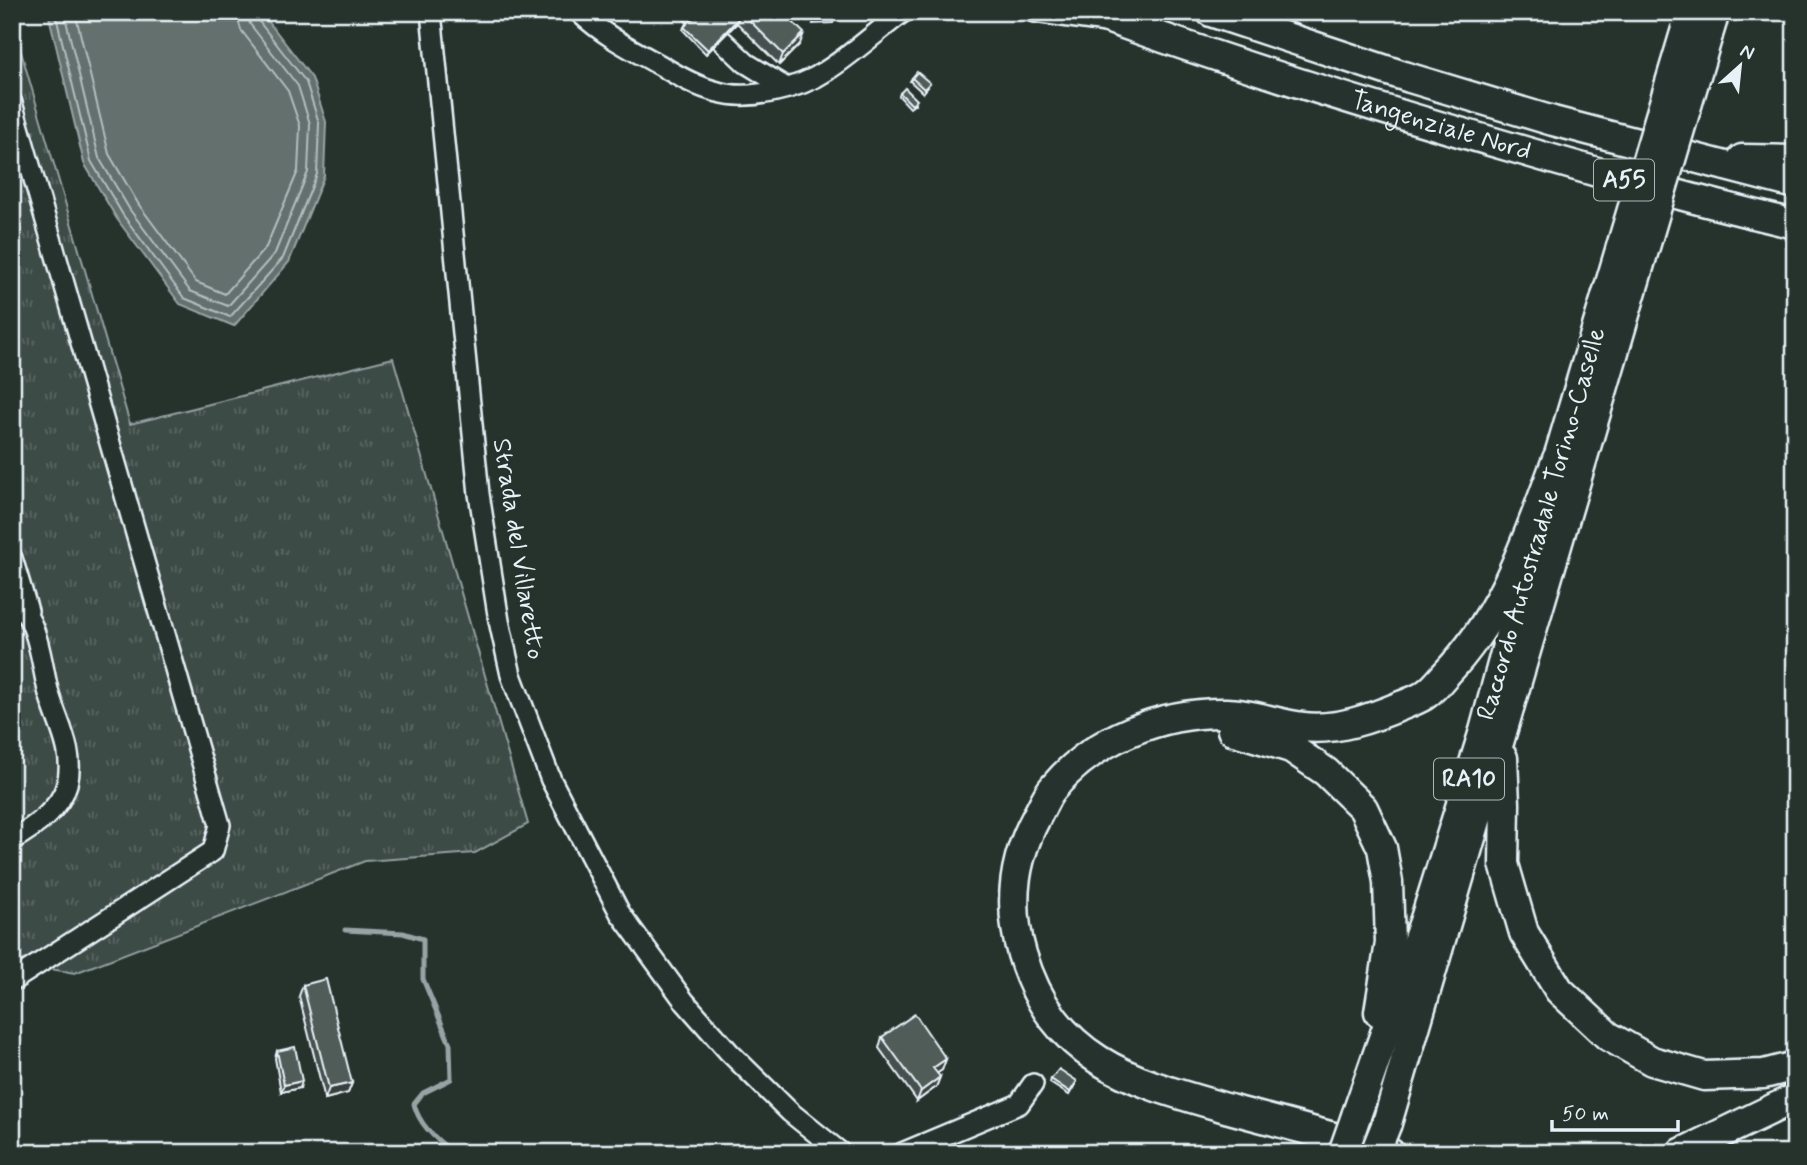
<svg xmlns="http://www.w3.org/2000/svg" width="1807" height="1165" viewBox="0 0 1807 1165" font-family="Mynerve,sans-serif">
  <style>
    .grass { fill: url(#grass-tufts); stroke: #939ea0; stroke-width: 2 }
    .water { fill: #636f6d; stroke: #98a3a5; stroke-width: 2 }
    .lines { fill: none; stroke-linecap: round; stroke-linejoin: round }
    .shore { stroke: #b3bdc0; stroke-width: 2 }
    .stream { stroke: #98a3a5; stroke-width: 5 }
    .minor-casing { stroke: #e8f1f8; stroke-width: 24 }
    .highway-casing { stroke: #e8f1f8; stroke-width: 33 }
    .minor { stroke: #26332d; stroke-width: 19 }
    .highway { stroke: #26332d; stroke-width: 28 }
    .highway-bridge-casing { stroke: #e8f1f8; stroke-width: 33; stroke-linecap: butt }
    .highway-bridge { stroke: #26332d; stroke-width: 28 }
    .wall { fill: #454f4d; stroke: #e8f1f8; stroke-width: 2 }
    .shaded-wall { fill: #38403e; stroke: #e8f1f8; stroke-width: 2 }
    .building { fill: #505c59; stroke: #e8f1f8; stroke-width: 2 }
    .labels { text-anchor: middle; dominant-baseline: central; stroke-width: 7; stroke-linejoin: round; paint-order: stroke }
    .shield { fill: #26332d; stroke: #aeb8bb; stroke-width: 2 }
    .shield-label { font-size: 24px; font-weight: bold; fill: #e8f1f8 }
    .street-label { font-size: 26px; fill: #e8f1f8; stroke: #26332d }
  </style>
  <defs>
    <pattern id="grass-tufts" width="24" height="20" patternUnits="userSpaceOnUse" patternTransform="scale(1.75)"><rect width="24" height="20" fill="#3e4b47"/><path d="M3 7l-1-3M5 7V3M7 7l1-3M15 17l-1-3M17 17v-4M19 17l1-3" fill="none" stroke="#5a6562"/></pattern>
  </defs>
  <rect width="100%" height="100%" fill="#26332d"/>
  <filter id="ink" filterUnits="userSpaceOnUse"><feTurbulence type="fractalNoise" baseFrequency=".0143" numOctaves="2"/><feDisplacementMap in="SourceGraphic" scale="14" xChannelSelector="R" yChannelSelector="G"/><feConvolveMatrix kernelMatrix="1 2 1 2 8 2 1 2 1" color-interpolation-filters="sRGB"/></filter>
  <g filter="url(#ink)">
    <path class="grass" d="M12 21 130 424 393 358 528 824 475 853 365 861 75 973 12 963Z"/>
    <path class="water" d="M48 12H261L312 78 326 122 324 176 289 262 234 326 180 304 117 219 84 163Z"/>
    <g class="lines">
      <path class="shore" d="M55 12 91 161 123 215 184 298 230 317 283 258 317 174 319 123 306 82 257 19 256 12
        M64 12 99 158 130 210 190 291 228 306 275 253 308 172 310 124 298 86 250 24 247 12
        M75 12 109 154 139 205 196 282 225 294 266 247 298 171 300 126 288 91 241 30 236 12"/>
      <path class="stream" d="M345 930 403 933 423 939V979L450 1044 451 1079 423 1093 414 1104C419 1125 437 1141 455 1153"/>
      <g class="minor-casing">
        <path id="minor" d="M431 12 479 494 499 621 511 675 551 780 620 913 685 1002 729 1052 790 1112 841 1153
          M579 12C603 35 631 49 660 65 678 76 697 87 718 92 749 101 799 89 826 71 853 54 877 31 903 12
          M692 12 746 63 785 87
          M1034 12 1106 22
          M12 103 220 825 213 851 12 981
          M12 558 28 611
          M12 597C19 604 27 614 31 623 40 641 43 670 48 690 56 721 76 751 67 784 60 810 34 827 12 840
          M902 1153 1019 1104 1033 1084"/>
      </g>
      <g class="highway-casing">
        <g id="highway">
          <path id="s1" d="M1091 12C1229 63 1372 107 1514 148 1607 175 1700 202 1795 224"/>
          <path d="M1211 12 1410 78 1553 121 1795 184"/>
          <path d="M1708 35 1715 12"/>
          <path d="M1742 159 1795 160"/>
          <path d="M1553 475 1606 297"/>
          <path d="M1232 730 1291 748 1326 772 1363 808 1382 848 1388 882 1390 943 1379 1012"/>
          <path d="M1503 758 1505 804 1504 864 1524 933 1559 990 1608 1036 1652 1061 1704 1076 1764 1074 1795 1066"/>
          <path d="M1356 1116 1425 919 1484 731 1525 579"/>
          <path d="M1387 1123 1628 304"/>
          <path d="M1390 1153C1338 1138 1286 1124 1233 1110 1135 1082 1055 1064 1022 954 1008 907 1013 860 1037 816 1042 807 1046 796 1053 788 1094 738 1162 712 1226 713 1251 713 1277 724 1303 727 1337 731 1372 718 1403 705 1410 702 1420 699 1426 694 1433 689 1439 682 1444 676 1504 614 1527 538 1557 459"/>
          <path d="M1681 1153 1795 1098"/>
        </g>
      </g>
      <use href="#minor" class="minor"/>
      <use href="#highway" class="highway"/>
      <g class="highway-bridge-casing">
        <path id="highway-bridge" d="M1606 297 1686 29
          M1628 304 1708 35
          M1343 1153 1356 1116
          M1375 1153 1387 1123"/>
      </g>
      <use href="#highway-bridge" class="highway-bridge"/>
    </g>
    <path class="wall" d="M699 12H782L800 44 779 65 737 23 706 54 683 30 684 27Z
      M912 78 928 87 923 93 910 81Z
      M900 93 915 104 910 108 899 96Z
      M303 985 352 1083 348 1093 325 1099 299 996Z
      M882 1037 946 1059 942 1070 937 1073 940 1077 936 1087 917 1101 879 1048Z
      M277 1051 300 1088 281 1092 275 1058Z
      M1051 1079 1075 1085 1069 1095 1050 1083Z"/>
    <path class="shaded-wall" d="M738 19 737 23 706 54 708 50Z
      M814 20H834L833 23 813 24Z
      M804 33 800 44 779 65 783 54Z
      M946 1059 942 1070 930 1078 933 1068Z
      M940 1077 936 1087 917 1101 921 1091Z
      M302 1081 300 1088 281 1092 284 1085Z
      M352 1083 348 1093 325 1099 329 1088Z"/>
    <path class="building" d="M699 12H741L738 19 708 50 684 27Z
      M741 12H782L804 33 783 54Z
      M814 12H834V20H814Z
      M917 72 930 83 924 89 912 78Z
      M905 88 917 100 912 105 900 93Z
      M326 979 352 1083 329 1088 303 985Z
      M915 1014 946 1059 933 1068 940 1077 921 1091 882 1037Z
      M295 1047 302 1081 284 1085 277 1051Z
      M1059 1069 1077 1081 1070 1092 1051 1079Z"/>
  </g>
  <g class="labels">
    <g class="shield">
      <rect x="1594" y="159.5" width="60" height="41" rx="5"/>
      <rect x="1434" y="758.5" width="70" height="41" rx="5"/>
    </g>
    <g class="shield-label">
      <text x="1624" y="180">A55</text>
      <text x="1469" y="779">RA10</text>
    </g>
    <g class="street-label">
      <text stroke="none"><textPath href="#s1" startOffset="368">Tangenziale Nord</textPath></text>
      <text transform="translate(1542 524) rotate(-74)">Raccordo Autostradale Torino-Caselle</text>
      <text transform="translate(518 549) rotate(81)">Strada del Villaretto</text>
    </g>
  </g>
  <rect width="1807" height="1165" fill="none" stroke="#26332d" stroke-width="42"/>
  <rect x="21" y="21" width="1765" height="1123" fill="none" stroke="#e8f1f8" stroke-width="2.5" filter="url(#ink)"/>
  <g transform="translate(1740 66) rotate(27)" stroke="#26332d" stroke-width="5" paint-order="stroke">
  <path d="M0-5L12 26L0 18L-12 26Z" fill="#e8f1f8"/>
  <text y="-10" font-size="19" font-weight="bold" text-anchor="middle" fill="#e8f1f8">N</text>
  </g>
  <path d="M1552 1120v10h126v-10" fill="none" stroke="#e8f1f8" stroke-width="3.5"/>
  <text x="1562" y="1120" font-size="21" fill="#e8f1f8" stroke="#26332d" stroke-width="5" paint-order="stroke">50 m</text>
</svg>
